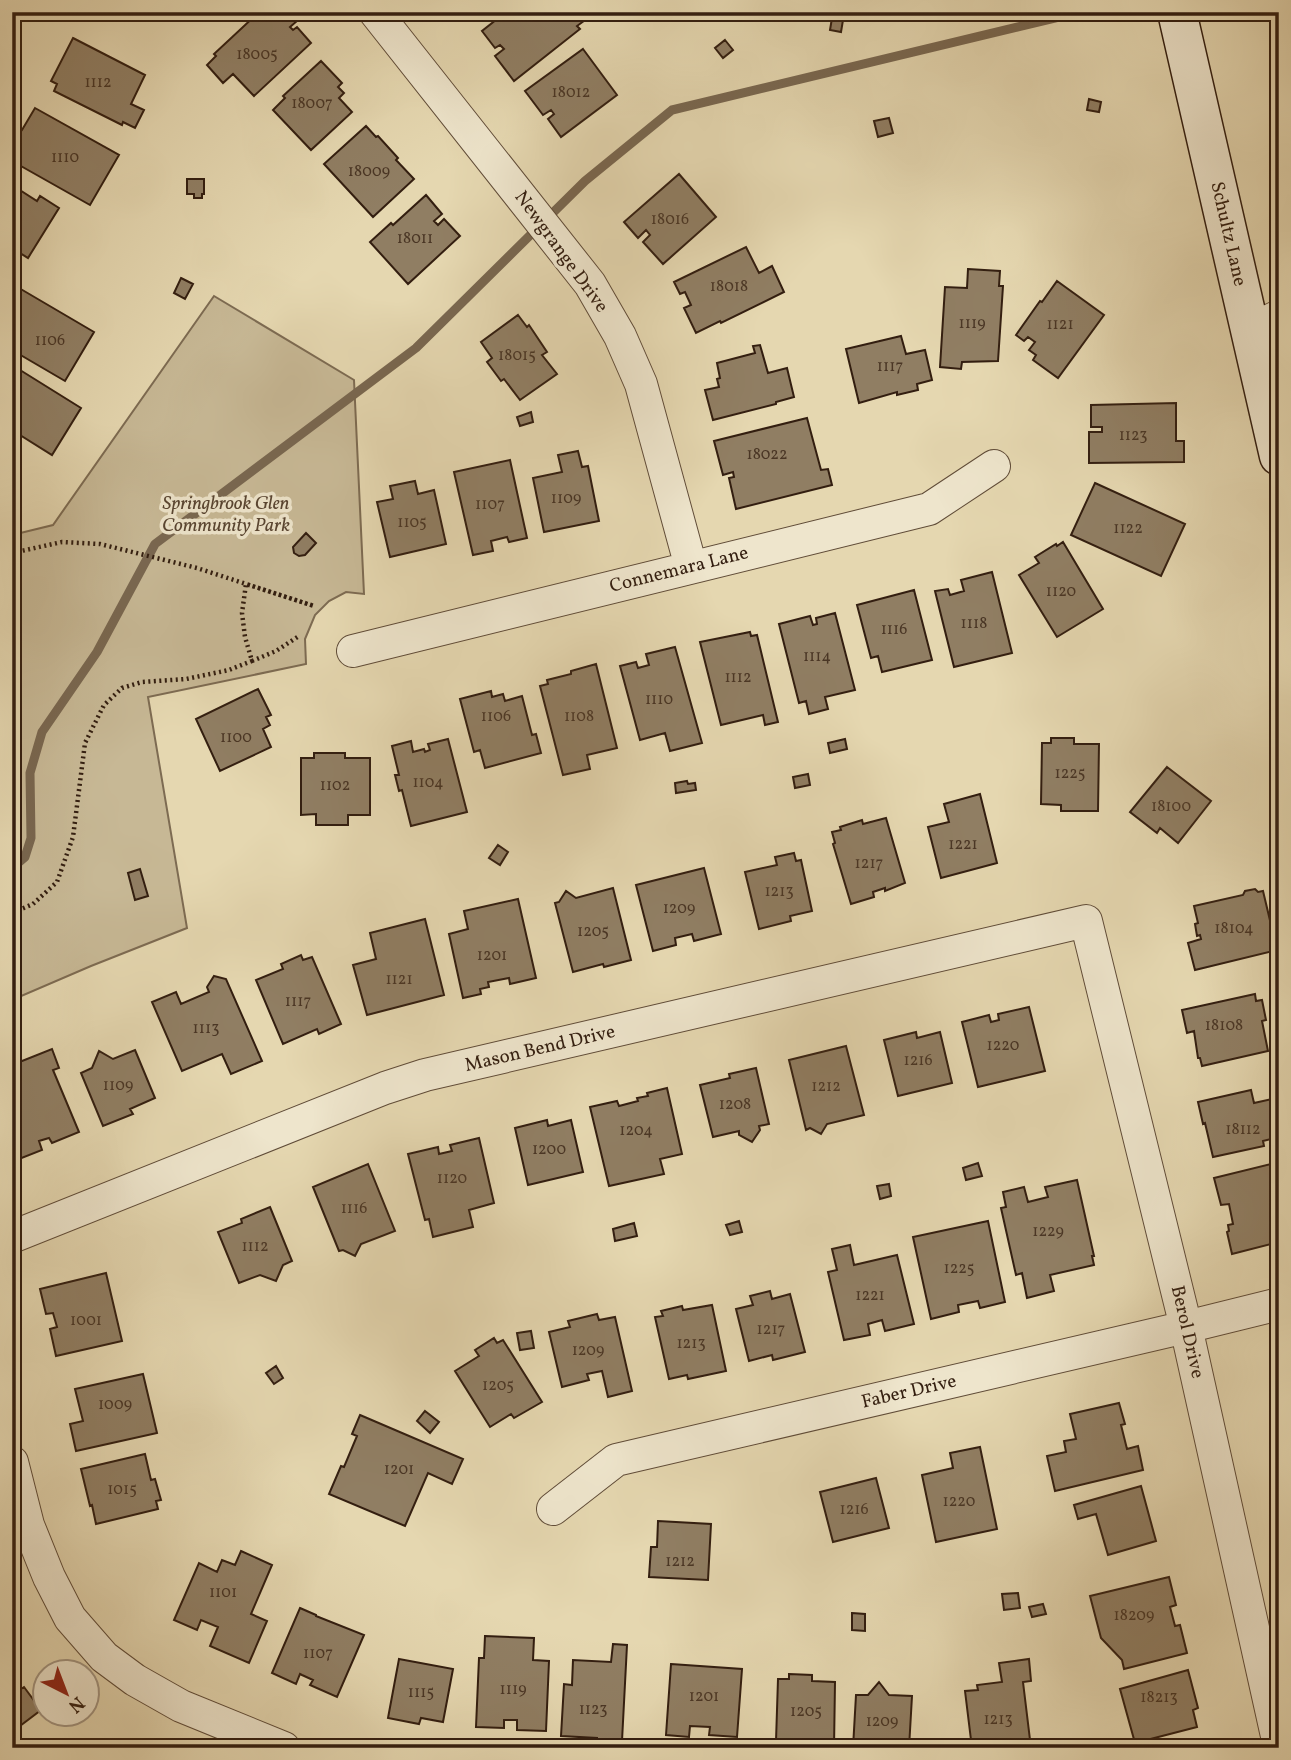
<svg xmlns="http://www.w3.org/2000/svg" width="1291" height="1760" viewBox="0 0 1291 1760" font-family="Vollkorn,serif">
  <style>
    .green { fill: #c7b895; stroke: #7d6b52; stroke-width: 2 }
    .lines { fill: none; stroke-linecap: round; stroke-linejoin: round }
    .stream { stroke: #796750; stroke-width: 9 }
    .building { fill: #907e63; stroke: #331e10; stroke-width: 2 }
    .street-casing { stroke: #604c38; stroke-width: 34 }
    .secondary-casing { stroke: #331e10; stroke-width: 41 }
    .path { stroke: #331e10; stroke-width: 4.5; stroke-dasharray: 2 3.5; stroke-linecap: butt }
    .street { stroke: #eee5cc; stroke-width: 32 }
    .secondary { stroke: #eee5cc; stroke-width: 38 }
    .labels { text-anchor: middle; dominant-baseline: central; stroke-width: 7; stroke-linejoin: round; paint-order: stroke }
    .number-label { font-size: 16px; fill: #4a3625 }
    .street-label { font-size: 19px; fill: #331e10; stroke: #eee5cc }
    .park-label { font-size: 19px; font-style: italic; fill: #584431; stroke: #eee5cc }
  </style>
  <rect width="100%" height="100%" fill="#e5d7b0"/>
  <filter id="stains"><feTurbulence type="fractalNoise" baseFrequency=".00286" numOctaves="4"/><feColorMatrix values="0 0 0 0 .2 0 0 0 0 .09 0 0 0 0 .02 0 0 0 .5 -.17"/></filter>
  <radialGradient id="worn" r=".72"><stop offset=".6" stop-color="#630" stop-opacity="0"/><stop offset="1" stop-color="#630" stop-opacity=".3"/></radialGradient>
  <path class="green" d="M214 296 354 380 364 594 346 592 329 601 315 615 305 639 306 664 148 697 187 928 91 966 12 1000V535L53 525Z"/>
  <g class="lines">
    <path class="stream" d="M12 868 25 857 31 838 30 773 42 732 97 652 155 544 416 348 585 181 672 110 1080 12"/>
  </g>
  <path class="building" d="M259 12H289L297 21 290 27 293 30 297 27 311 43 254 96 233 74 223 83 207 65 216 56 214 54Z
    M506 12H567L570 15 573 12H590L592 15 577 26 580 29 514 81 495 56 504 49 500 45 495 48 482 31Z
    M833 12 844 14 841 32 830 30Z
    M73 38 145 75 131 104 144 110 135 128 123 122 122 125 54 91 57 84 51 81Z
    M725 40 733 50 723 58 715 48Z
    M583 49 617 95 561 137 548 119 554 114 551 110 543 115 525 91Z
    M321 61 342 83 338 87 344 93 339 98 352 112 311 150 273 110 285 98 283 96Z
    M1089 99 1101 102 1099 112 1087 110Z
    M35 108 119 155 90 205 12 161V149L16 144 13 142 20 129 22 130Z
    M889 118 893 133 878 137 874 121Z
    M366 126 376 137 378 136 398 158 396 160 414 179 373 217 324 164Z
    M679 174 716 217 663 264 643 242 650 235 646 230 638 238 624 222Z
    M187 179H204V194H202V198H194V194H187Z
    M12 185 37 201 40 196 59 208 28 258 12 248Z
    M426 195 442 214 434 221 438 225 444 219 460 236 408 284 370 242 391 223 393 225Z
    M746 247 759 273 772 266 784 292 721 323 720 321 696 333 684 308 691 305 685 292 680 294 674 282Z
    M968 269 1000 271 999 286H1003L998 361 962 362 961 369 940 367 945 287 967 288Z
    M181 278 193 284 185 299 174 293Z
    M1057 281 1104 315 1058 378 1033 360 1036 355 1029 350 1035 342 1028 337 1024 341 1016 335 1040 301 1042 302Z
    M19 288 94 332 65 381 12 350V299Z
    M518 315 527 327 529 325 547 352 542 355 557 374 520 400 504 379 501 381 487 362 492 358 481 342Z
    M901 336 906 354 925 350 932 380 917 384 918 390 897 395V392L859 403 846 349Z
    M760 345 768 373 787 368 794 397 776 402V404L713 420 705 390 719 387 717 379 720 378 717 363 755 353 753 346Z
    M12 365 81 408 52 455 12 430Z
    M1176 403V441H1184V462L1089 463V432H1102V427H1091V405Z
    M531 412 533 422 520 426 517 417Z
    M807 418 821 470 828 469 832 485 736 509 729 478 734 477 733 472 723 475 714 441Z
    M578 451 582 467 588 466 599 521 544 532 533 478 562 472 558 455Z
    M510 460 527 538 509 542 507 537 491 541 493 551 473 555 454 472Z
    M415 481 418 494 434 490 446 544 390 557 377 502 393 499 390 486Z
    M1095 483 1185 524 1161 576 1071 535Z
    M306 533 316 543 305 555 299 556 294 553 293 547Z
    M1063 542 1103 609 1057 637 1019 575 1039 563 1035 557 1056 544 1057 546Z
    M992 572 1012 653 954 667 935 591 948 589 950 595 964 591 961 580Z
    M914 590 932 660 882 672 878 656 871 658 857 605Z
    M835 613 855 690 825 697 828 709 809 714 806 701 799 703 779 624 810 616 813 625 817 624 816 618Z
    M750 632 751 636 757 635 778 722 765 725 763 715 721 725 700 642Z
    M675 647 702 743 670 751 665 733 640 740 620 666 636 662 638 668 649 665 646 654Z
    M596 664 617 748 587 755 590 769 563 775 540 686 548 684 547 680 571 674V671Z
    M258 689 271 715 266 717 270 725 263 729 271 747 220 771 196 719Z
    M491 691 492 697 503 694 505 701 522 696 532 735 536 734 541 753 485 768 480 750 474 752 460 699Z
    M1051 738H1074V744H1099L1098 811H1061V805L1041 804 1042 743H1051Z
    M448 739 467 812 411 826 402 790 399 791 395 775H399L392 746 411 741 413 752 424 749 425 752 430 750 428 744Z
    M845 739 847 749 830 753 828 743Z
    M314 753H345V758H370V815H348V825H316V814L301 815V758H314Z
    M1167 767 1211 801 1178 843 1160 828 1157 833 1130 812Z
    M808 774 810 785 795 788 793 777Z
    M687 781 688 784 695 783 696 790 676 793 675 783Z
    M980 794 997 863 941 878 928 827 949 822 944 804Z
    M886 818 905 883 885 891V888L873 892 874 897 851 904 833 844 835 843 832 832 841 830 840 827 862 820 863 824Z
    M498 845 508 852 500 865 489 858Z
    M794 853 796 861 801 860 812 911 790 916 791 921 759 929 745 872 777 865 775 857Z
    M704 868 721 934 694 941 692 934 675 938 676 945 653 951 636 885Z
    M140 869 148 896 135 900 128 873Z
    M613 888 631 960 604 967 603 964 573 972 555 903 559 902 566 891 576 898Z
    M1255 889 1258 892 1263 891 1277 950 1195 970 1188 943 1201 939 1200 935 1197 936 1195 924 1198 923 1194 906 1243 895 1245 891Z
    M518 899 536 978 510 984 509 978 488 982 489 987 480 989 481 994 463 998 449 934 468 929 464 911Z
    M425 919 444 995 367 1015 353 965 376 959 370 933Z
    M301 955 303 960 312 957 341 1024 319 1034 317 1029 283 1044 256 980 283 969 281 964Z
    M214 976 226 979 262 1061 231 1074 222 1054 182 1071 152 1002 176 992 181 1004 209 992 207 987Z
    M1255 994 1256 1001 1262 1000 1266 1020 1262 1021 1268 1051 1202 1066 1200 1058H1198L1194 1031 1187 1033 1182 1010Z
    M1029 1007 1045 1071 978 1087 962 1022 989 1015 991 1022 999 1020 998 1014Z
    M916 1032 917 1038 940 1032 952 1083 898 1096 884 1040Z
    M846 1046 864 1115 827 1124 821 1134 810 1128 806 1130 789 1060Z
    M52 1049 59 1068 53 1070 79 1132 52 1143 49 1138 39 1141 42 1150 14 1161 12 1157V1065Z
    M135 1050 155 1098 130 1109 133 1114 103 1126 81 1073 92 1068 99 1051 113 1059Z
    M756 1068 769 1124 759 1126 760 1130 752 1142 739 1135V1131L713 1137 700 1085 730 1078 729 1074Z
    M667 1088 682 1154 660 1159 664 1174 609 1186 590 1107 617 1101 619 1106 638 1101 637 1098 648 1096 647 1093Z
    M1251 1090 1254 1103 1277 1098 1279 1106V1137L1263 1141 1264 1146 1213 1157 1205 1123 1203 1124 1198 1102Z
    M547 1120 548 1126 571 1120 583 1172 528 1185 515 1128Z
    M479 1138 494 1203 469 1210 473 1227 433 1237 429 1219 425 1220 408 1154 438 1147 439 1154 452 1151 450 1145Z
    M1279 1162V1242L1232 1254 1227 1232 1229 1231 1228 1225 1233 1224 1229 1204 1221 1205 1214 1178Z
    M978 1163 982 1176 966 1180 963 1168Z
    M368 1164 395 1231 361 1244 355 1256 343 1250 339 1251 313 1187Z
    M1077 1180 1094 1256H1092L1094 1265 1050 1275 1054 1291 1027 1298 1022 1273 1016 1275 1001 1208 1006 1207 1003 1192 1024 1187 1028 1202 1048 1197 1045 1187Z
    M889 1184 891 1196 880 1199 877 1186Z
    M270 1207 292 1261 283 1265 276 1281 260 1275 239 1283 218 1232 242 1223 241 1219Z
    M739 1221 742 1232 730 1235 726 1225Z
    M988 1221 1005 1302 980 1308 978 1301 958 1305 959 1312 931 1319 913 1237Z
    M634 1223 637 1236 615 1241 613 1229Z
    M850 1245 854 1265 897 1255 914 1324 885 1331 882 1320 868 1324 870 1335 844 1340 828 1272 837 1270 832 1249Z
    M106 1273 122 1341 56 1356 50 1329 57 1327 53 1313 46 1314 40 1289Z
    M770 1291 772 1299 790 1294 805 1352 773 1360 772 1355 749 1361 736 1309 753 1305 750 1296Z
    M712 1305 726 1371 688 1379 687 1375 669 1379 655 1317 663 1316 661 1311 682 1306 683 1310Z
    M597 1314 599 1320 615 1317 632 1391 608 1397 602 1371 587 1374 589 1380 562 1387 549 1332 570 1327 568 1321Z
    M531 1331 534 1348 520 1350 517 1333Z
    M494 1338 497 1343 503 1340 542 1402 514 1418 511 1414 490 1427 455 1371 479 1356 475 1350Z
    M276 1366 283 1378 274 1384 266 1373Z
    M143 1374 157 1433 76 1451 70 1424 83 1421 75 1389Z
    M1119 1403 1125 1424 1121 1425 1127 1449 1138 1446 1143 1470 1055 1491 1047 1456 1066 1452 1064 1441 1076 1439 1070 1414Z
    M425 1411 439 1422 430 1433 417 1421Z
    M360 1415 463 1459 452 1484 428 1473 405 1526 329 1494 341 1466 344 1467 357 1436 352 1434Z
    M980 1447 997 1529 936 1542 922 1475 953 1468 950 1453Z
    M145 1454 151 1480 155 1479 161 1500 156 1501 158 1509 96 1524 92 1505 90 1506 81 1469Z
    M876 1478 889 1528 833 1542 820 1492Z
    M1141 1486 1156 1541 1108 1555 1096 1514 1078 1519 1074 1505Z
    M658 1521 711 1524 708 1580 649 1577 651 1547H657Z
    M241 1551 272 1565 251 1614 267 1621 249 1663 210 1646 218 1627 201 1620 197 1630 174 1620 199 1563 217 1572 222 1560 235 1565Z
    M1169 1577 1176 1605 1170 1607 1175 1626 1180 1625 1187 1653 1124 1669 1122 1660 1101 1638 1090 1596Z
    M1018 1593 1020 1608 1004 1610 1002 1594Z
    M1043 1604 1046 1614 1032 1617 1029 1607Z
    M300 1608 316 1615V1616L364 1635 337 1697 310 1685 313 1680 302 1675 300 1674 296 1684 272 1673Z
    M852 1613 865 1614V1631L852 1630Z
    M485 1636 534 1638 533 1660 549 1661 546 1731 517 1730V1720H504V1728L476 1727 479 1658H484Z
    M613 1644 627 1645 622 1741 597 1740V1738L561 1736 564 1684 572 1685 573 1660 611 1662Z
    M399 1659 453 1669 443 1722 421 1718 419 1724 388 1718Z
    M1029 1659 1031 1681 1023 1682 1031 1748H972L965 1691 978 1690 977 1685 1002 1682 999 1663Z
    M671 1664 742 1669 737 1737 709 1735 710 1727 690 1726 689 1737 666 1735Z
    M1188 1670 1198 1708 1193 1710 1197 1727 1135 1743 1120 1689Z
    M789 1674 812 1675V1681L835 1682 834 1748H796V1742L776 1741 778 1679H789Z
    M879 1682 889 1695 912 1696 909 1748H853L856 1695H868Z
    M12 1683 18 1691 24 1687 41 1710 12 1732Z"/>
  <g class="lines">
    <g class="street-casing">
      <path id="street" d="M375 12 590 284 620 336 641 384 691 567
        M1250 330 1279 316
        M353 651 929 509 994 466
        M12 1237 385 1088 425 1075 1086 921 1186 1327 1279 1745
        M12 1462 28 1525 49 1577 70 1618 104 1657 135 1680 181 1706 284 1748
        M553 1509 616 1460 1186 1327 1279 1304"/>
    </g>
    <g class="secondary-casing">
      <path id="secondary" d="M1177 12 1279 456"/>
    </g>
    <path class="path" d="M12 553 62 542 100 544 197 568 314 606 246 584 242 613 245 637 252 661 229 670 186 679 142 682 122 688 104 705 85 743 73 837 57 882 33 904 12 913
      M252 661 276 651 299 636"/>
    <use href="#street" class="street"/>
    <use href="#secondary" class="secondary"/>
  </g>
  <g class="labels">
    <g class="number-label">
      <text x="257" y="55">18005</text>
      <text x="98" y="83">1112</text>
      <text x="571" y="93">18012</text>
      <text x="312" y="104">18007</text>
      <text x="65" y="158">1110</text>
      <text x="369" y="172">18009</text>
      <text x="670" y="220">18016</text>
      <text x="415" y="239">18011</text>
      <text x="729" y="287">18018</text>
      <text x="972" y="324">1119</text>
      <text x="1060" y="325">1121</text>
      <text x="50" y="341">1106</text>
      <text x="517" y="356">18015</text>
      <text x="890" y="367">1117</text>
      <text x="1133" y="436">1123</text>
      <text x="767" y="455">18022</text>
      <text x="566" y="499">1109</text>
      <text x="490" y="505">1107</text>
      <text x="412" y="523">1105</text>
      <text x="1128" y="529">1122</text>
      <text x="1061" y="592">1120</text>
      <text x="974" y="624">1118</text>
      <text x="894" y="630">1116</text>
      <text x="817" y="657">1114</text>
      <text x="738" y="678">1112</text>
      <text x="659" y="700">1110</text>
      <text x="496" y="717">1106</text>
      <text x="579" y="717">1108</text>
      <text x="236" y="738">1100</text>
      <text x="1070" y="774">1225</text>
      <text x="428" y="783">1104</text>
      <text x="335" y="786">1102</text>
      <text x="1171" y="807">18100</text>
      <text x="963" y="845">1221</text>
      <text x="869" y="864">1217</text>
      <text x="779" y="892">1213</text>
      <text x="679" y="909">1209</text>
      <text x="1234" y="929">18104</text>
      <text x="593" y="932">1205</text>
      <text x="492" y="956">1201</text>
      <text x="399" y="980">1121</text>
      <text x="298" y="1002">1117</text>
      <text x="1224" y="1026">18108</text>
      <text x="206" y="1029">1113</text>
      <text x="1003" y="1046">1220</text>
      <text x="918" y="1061">1216</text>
      <text x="118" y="1086">1109</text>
      <text x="826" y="1087">1212</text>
      <text x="735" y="1105">1208</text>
      <text x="1243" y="1130">18112</text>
      <text x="636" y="1131">1204</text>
      <text x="549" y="1150">1200</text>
      <text x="452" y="1179">1120</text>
      <text x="354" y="1209">1116</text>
      <text x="1048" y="1232">1229</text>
      <text x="255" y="1247">1112</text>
      <text x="959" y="1269">1225</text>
      <text x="870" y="1296">1221</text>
      <text x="86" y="1321">1001</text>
      <text x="771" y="1330">1217</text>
      <text x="691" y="1344">1213</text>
      <text x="588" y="1351">1209</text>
      <text x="498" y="1386">1205</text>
      <text x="115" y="1405">1009</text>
      <text x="399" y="1470">1201</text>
      <text x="122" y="1490">1015</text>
      <text x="959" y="1502">1220</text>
      <text x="854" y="1510">1216</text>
      <text x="680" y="1562">1212</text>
      <text x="223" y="1593">1101</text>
      <text x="1134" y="1616">18209</text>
      <text x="318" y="1654">1107</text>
      <text x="513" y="1690">1119</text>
      <text x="421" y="1693">1115</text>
      <text x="704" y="1697">1201</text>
      <text x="1159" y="1698">18213</text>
      <text x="593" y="1710">1123</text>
      <text x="806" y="1712">1205</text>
      <text x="998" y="1720">1213</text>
      <text x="882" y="1722">1209</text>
    </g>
    <g class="street-label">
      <text transform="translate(1228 234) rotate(77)">Schultz Lane</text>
      <text transform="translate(561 252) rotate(54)">Newgrange Drive</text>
      <text transform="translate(679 570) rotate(-14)">Connemara Lane</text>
      <text transform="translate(540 1049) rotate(-13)">Mason Bend Drive</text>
      <text transform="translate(1187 1332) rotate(77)">Berol Drive</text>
      <text transform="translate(909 1392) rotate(-13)">Faber Drive</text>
    </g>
    <g class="park-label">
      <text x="226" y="504">Springbrook Glen<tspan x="226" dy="22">Community Park</tspan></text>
    </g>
  </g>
  <rect width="1291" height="1760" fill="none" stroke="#e5d7b0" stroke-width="42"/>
  <rect x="14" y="14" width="1263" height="1732" fill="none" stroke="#331e10" stroke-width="3.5"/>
  <rect x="21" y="21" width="1249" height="1718" fill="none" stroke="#331e10" stroke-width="2"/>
  <g transform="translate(66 1693) rotate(138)"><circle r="33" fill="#eee5cc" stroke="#a39581" stroke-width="2"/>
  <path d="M0-5L12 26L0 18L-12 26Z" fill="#8f2418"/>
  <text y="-10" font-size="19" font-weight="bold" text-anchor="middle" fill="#331e10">N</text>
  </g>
  <rect width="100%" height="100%" filter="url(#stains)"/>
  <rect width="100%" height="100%" fill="url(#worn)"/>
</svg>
